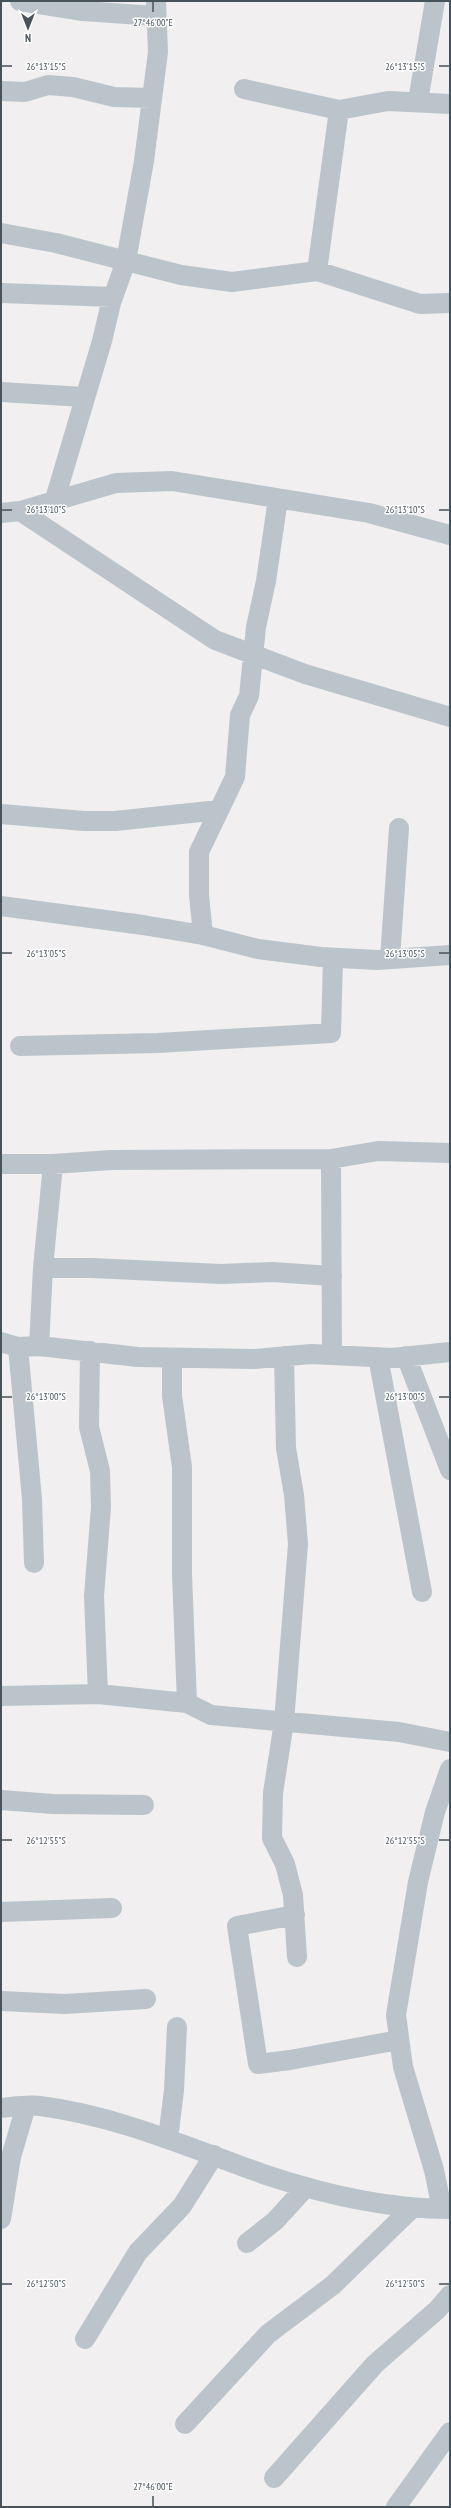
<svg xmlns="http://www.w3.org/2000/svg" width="451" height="2508" viewBox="0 0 451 2508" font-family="'PT Sans Narrow',sans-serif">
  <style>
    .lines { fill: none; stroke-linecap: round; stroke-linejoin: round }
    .minor { stroke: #bbc4cb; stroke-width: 20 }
    .ticks { fill: none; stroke: #47535b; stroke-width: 1.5 }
    .ticks-label { font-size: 10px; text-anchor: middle; fill: #47535b; stroke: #fff; stroke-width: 3; stroke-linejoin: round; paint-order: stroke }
  </style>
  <rect width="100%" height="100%" fill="#f1efef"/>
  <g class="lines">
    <path class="minor" d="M20 1 83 11 155 16
      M244 89 339 110 388 101 450 104
      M1 91 25 92 48 85 73 87 114 97 152 98
      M418 101 435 1
      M1 233 56 243 181 275 232 282 317 271 420 304 450 303
      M317 271 339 110
      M1 293 113 297
      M1 392 84 397
      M55 499 102 341 111 303 126 261 144 161 158 52 156 1
      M20 511 215 640 305 674 450 717
      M1 513 20 511 116 483 172 481 369 513 450 535
      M1 814 84 821H115L219 810
      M1 906 143 925 203 935 258 949 321 957 377 960 450 955
      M203 935 199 895V852L235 777 240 715 249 696 256 627 266 581 278 499
      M390 959 399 828
      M20 1046 158 1043 331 1033 333 958
      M331 1159 332 1355
      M1 1164H53L111 1160 331 1159 378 1151 450 1153
      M43 1268H92L221 1274 272 1272 332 1276
      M1 1342 18 1347 39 1346 138 1357 254 1359 311 1354 392 1358 450 1352
      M39 1346 43 1268 53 1164
      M18 1347 32 1499 34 1563
      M90 1351 89 1427 100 1471 101 1507 94 1596 98 1694
      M284 1356 286 1448 294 1495 298 1544 284 1722 273 1793 272 1838 285 1864 293 1895 297 1957
      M406 1356 450 1470
      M378 1357 422 1592
      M172 1358V1396L182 1467V1574L187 1703
      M1 1696 98 1694 187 1703 211 1715 399 1732 450 1742
      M1 1800 53 1804 144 1805
      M1 1912 112 1908
      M295 1915 237 1926 258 2064 290 2060 399 2040
      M1 2001 65 2004 146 1999
      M1 2108C13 2107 28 2104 40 2106 119 2116 192 2149 266 2175 326 2195 387 2209 450 2209
      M168 2139 174 2090 177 2027
      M442 2209 434 2170 403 2067 396 2015 418 1882 435 1812 450 1769
      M1 2219 11 2157 26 2106
      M247 2243 275 2221 306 2187
      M85 2339 138 2252 182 2206 214 2155
      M185 2424 268 2334 333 2285 411 2209
      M274 2478 375 2364 437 2310 450 2295
      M396 2507 450 2432"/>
  </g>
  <path class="ticks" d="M153 2V12M2 66H12M439 66H449M2 510H12M439 510H449M2 953H12M439 953H449M2 1397H12M439 1397H449M2 1840H12M439 1840H449M2 2284H12M439 2284H449M153 2496V2506"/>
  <g class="ticks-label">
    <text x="153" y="26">27°46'00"E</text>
    <text x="405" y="70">26°13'15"S</text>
    <text x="46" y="70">26°13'15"S</text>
    <text x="405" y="513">26°13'10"S</text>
    <text x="46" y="513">26°13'10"S</text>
    <text x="405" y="957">26°13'05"S</text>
    <text x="46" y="957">26°13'05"S</text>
    <text x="405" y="1400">26°13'00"S</text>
    <text x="46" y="1400">26°13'00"S</text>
    <text x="46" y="1844">26°12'55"S</text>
    <text x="405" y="1844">26°12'55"S</text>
    <text x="405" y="2287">26°12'50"S</text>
    <text x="46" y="2287">26°12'50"S</text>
    <text x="153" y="2490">27°46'00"E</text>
  </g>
  <rect width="451" height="2508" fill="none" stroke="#47535b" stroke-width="4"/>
  <g transform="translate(28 28) rotate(180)" stroke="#ffffff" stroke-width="3" paint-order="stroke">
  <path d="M0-3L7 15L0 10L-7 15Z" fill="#47535b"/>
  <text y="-6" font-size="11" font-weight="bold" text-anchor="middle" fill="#47535b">N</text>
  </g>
</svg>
